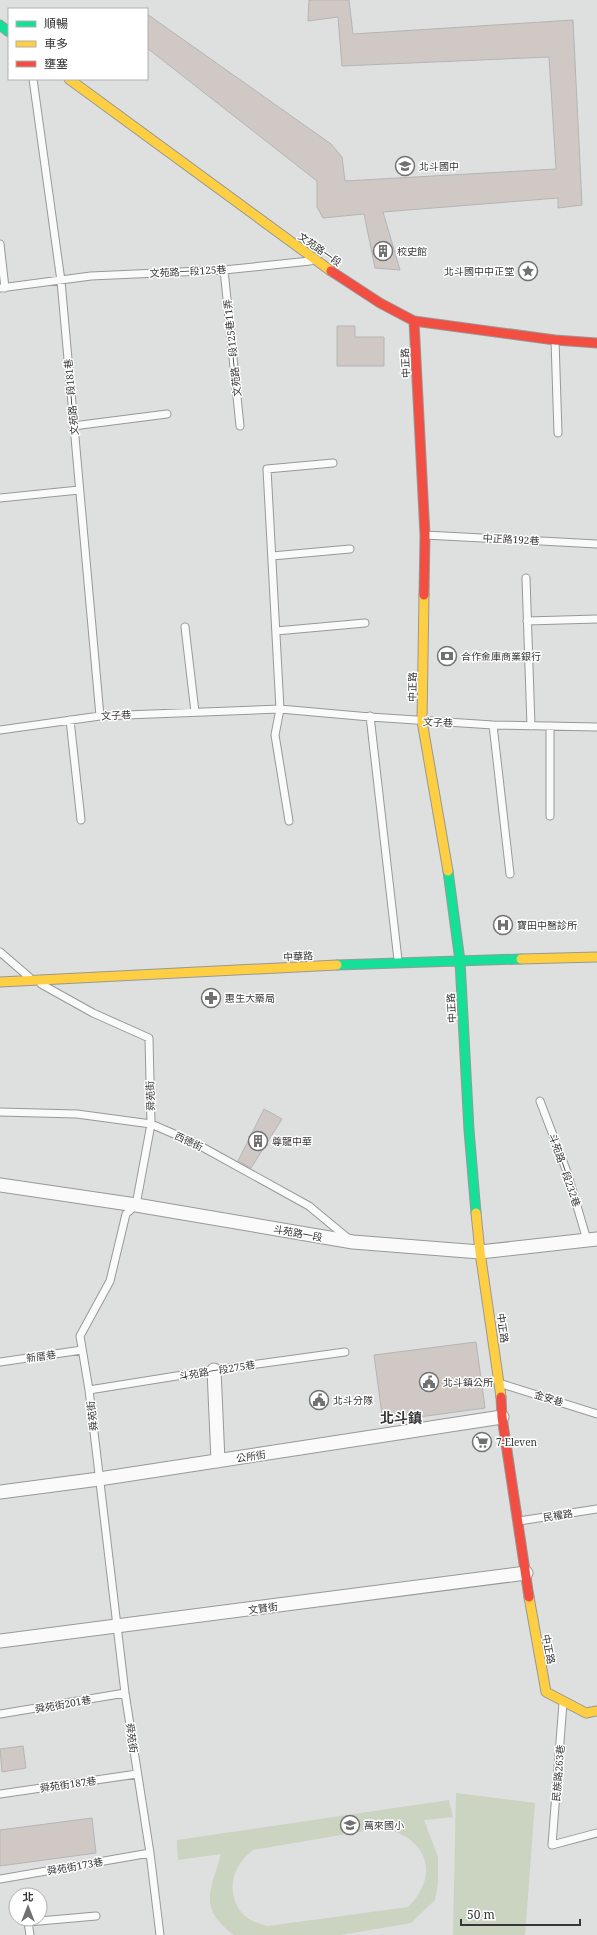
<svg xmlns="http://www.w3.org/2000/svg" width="597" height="1935" viewBox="0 0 597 1935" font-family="'Noto Serif','Noto Sans TC',serif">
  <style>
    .grass { fill: #cbd3c1; fill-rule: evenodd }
    .building { fill: #cfc8c5; stroke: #b5b5b5 }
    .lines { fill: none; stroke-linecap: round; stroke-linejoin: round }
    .lane-casing { stroke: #979898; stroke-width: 9 }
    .street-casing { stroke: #979898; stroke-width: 15 }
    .fast-casing { stroke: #979898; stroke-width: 11 }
    .slow-casing { stroke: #979898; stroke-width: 11 }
    .jam-casing { stroke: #979898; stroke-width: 11 }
    .lane { stroke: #fafafa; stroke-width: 7 }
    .street { stroke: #fafafa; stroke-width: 13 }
    .fast { stroke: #16e098; stroke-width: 9 }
    .slow { stroke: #ffcf43; stroke-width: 9 }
    .jam { stroke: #f24e42; stroke-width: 9 }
    .labels { text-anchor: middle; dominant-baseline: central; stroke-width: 3; stroke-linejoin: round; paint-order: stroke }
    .poi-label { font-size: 10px; fill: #363637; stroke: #fff; text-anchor: start }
    .street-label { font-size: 10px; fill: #363637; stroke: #fff }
    .district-label { font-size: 14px; font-weight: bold; fill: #363637; stroke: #fff }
  </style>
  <rect width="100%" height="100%" fill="#dedfdf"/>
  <path class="grass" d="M456 1793 535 1803 525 1935H453Z
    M449 1800 453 1817 424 1820 438 1857V1883L435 1900 411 1923 341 1935H234C197 1907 211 1891 221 1854L178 1860 177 1840ZM382 1828C427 1837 441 1874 408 1907L268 1926C259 1924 247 1920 241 1912 225 1890 233 1865 253 1850Z"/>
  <path class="building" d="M309 0H349L353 34 573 20 582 205 558 208V198L383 212 400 270 375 268 364 214 323 218 317 207V181L147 48V14L331 144 342 157 345 181 556 169 549 57 342 66 338 17 308 21Z
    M337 326H355V337H384V366H337Z
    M264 1109 282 1119 251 1168 238 1161Z
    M476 1342 485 1408 383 1422 374 1355Z
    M23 1746 26 1768 2 1772 0 1749Z
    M92 1818 96 1853 0 1866V1830Z"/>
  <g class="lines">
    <g class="lane-casing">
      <path id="lane" d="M33 79 61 281 100 716
        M0 244 5 288
        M224 270 240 426
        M0 288 91 276 224 270 310 261
        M555 340 558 433
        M73 426 167 414
        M0 498 79 490
        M425 535 597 544
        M272 556 350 549
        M526 578 531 726
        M527 621 597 619
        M185 627 195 712
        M276 631 365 623
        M370 716 398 960
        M70 720 81 820
        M493 725 510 874
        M550 726V816
        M0 730 100 716 280 709 370 717 493 725 597 727
        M289 821 275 735 280 709 267 469 333 463
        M0 952 29 977
        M41 984 93 1013 149 1038 151 1124 136 1205 126 1214 110 1281 80 1336 89 1390 125 1693 150 1853 160 1935
        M540 1101 567 1172 587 1240
        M0 1112 77 1114 151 1124 195 1143 309 1206 350 1240
        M0 1362 82 1350
        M502 1384 597 1414
        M89 1390 214 1370 345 1352
        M519 1521 597 1509
        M563 1703 552 1845 597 1833
        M0 1714 125 1693
        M0 1794 137 1774
        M0 1879 150 1853
        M30 1935 28 1922 96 1916"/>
    </g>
    <g class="street-casing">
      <path id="street" d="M0 1185 136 1205 353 1242 480 1252 597 1239
        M214 1370 218 1461
        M0 1492 99 1479 502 1417
        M0 1641 526 1573"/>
    </g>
    <g class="fast-casing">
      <path id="fast" d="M0 25 9 32
        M448 871 460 961 469 1130 476 1213
        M337 965 521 959"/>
    </g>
    <g class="slow-casing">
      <path id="slow" d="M69 79 331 271
        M424 595 422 721 448 871
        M521 959 597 957
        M0 982 337 965
        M476 1213 480 1252 501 1397
        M529 1597 546 1692 586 1713 597 1711"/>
    </g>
    <g class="jam-casing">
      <path id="jam" d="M331 271 380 303 414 321 555 340 597 343
        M414 321 425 535 424 595
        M501 1397 502 1417 529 1597"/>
    </g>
    <use href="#lane" class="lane"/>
    <use href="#street" class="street"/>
    <use href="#fast" class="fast"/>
    <use href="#slow" class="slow"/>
    <use href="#jam" class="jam"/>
  </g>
  <defs>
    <g id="school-ring" transform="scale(1)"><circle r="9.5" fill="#fff" stroke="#717172" stroke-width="1.5"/><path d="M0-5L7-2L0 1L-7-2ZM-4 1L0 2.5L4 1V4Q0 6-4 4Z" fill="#717172"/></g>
    <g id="building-ring" transform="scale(1)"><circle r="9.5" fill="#fff" stroke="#717172" stroke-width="1.5"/><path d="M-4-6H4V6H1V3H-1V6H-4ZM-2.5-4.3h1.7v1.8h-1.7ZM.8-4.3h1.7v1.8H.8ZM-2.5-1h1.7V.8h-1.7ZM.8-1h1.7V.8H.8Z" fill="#717172"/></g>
    <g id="sight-ring" transform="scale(1)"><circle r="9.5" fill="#fff" stroke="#717172" stroke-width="1.5"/><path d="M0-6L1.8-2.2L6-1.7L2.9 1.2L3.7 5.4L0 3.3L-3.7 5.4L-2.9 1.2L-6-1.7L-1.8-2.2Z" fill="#717172"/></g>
    <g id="bank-ring" transform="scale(1)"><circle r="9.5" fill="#fff" stroke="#717172" stroke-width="1.5"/><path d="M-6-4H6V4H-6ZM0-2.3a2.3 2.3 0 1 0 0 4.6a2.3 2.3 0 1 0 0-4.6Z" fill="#717172"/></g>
    <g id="hospital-ring" transform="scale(1)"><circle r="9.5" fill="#fff" stroke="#717172" stroke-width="1.5"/><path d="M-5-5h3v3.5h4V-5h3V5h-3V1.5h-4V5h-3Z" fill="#717172"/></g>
    <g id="pharmacy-ring" transform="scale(1)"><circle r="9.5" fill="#fff" stroke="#717172" stroke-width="1.5"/><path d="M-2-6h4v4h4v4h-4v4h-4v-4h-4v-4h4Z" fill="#717172"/></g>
    <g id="civic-ring" transform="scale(1)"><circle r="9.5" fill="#fff" stroke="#717172" stroke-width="1.5"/><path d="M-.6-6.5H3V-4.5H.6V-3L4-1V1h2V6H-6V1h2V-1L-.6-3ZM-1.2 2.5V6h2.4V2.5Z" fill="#717172"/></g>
    <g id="supermarket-ring" transform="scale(1)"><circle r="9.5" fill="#fff" stroke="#717172" stroke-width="1.5"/><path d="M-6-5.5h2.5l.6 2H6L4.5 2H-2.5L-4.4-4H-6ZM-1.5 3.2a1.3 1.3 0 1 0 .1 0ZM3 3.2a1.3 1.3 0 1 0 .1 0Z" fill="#717172"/></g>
  </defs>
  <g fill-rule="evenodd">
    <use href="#school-ring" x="405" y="166"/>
    <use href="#building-ring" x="383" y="251"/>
    <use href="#sight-ring" x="528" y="271"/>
    <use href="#bank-ring" x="447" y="656"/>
    <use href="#hospital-ring" x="503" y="925"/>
    <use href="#pharmacy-ring" x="211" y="998"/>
    <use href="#building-ring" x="258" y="1141"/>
    <use href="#civic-ring" x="429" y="1382"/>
    <use href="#civic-ring" x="319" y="1400"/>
    <use href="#supermarket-ring" x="482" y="1442"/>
    <use href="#school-ring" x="350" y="1825"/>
  </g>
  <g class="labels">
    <g class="poi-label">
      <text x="419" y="166">北斗國中</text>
      <text x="397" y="251">校史館</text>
      <text x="514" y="271" text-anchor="end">北斗國中中正堂</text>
      <text x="461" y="656">合作金庫商業銀行</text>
      <text x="517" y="925">寶田中醫診所</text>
      <text x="225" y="998">惠生大藥局</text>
      <text x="272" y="1141">尊龍中華</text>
      <text x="443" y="1382">北斗鎮公所</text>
      <text x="333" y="1400">北斗分隊</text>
      <text x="496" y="1442">7-Eleven</text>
      <text x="364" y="1825">萬來國小</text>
    </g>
    <g class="street-label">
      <text transform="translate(320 249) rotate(35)">文苑路一段</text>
      <text transform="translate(188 271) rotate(-3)">文苑路一段125巷</text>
      <text transform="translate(232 348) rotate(-96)">文苑路一段125巷11弄</text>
      <text transform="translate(405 363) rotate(-93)">中正路</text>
      <text transform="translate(71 397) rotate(-95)">文苑路一段181巷</text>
      <text transform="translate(511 539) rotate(3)">中正路192巷</text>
      <text transform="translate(412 687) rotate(-89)">中正路</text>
      <text transform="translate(116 715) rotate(-3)">文子巷</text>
      <text transform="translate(438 722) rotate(3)">文子巷</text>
      <text transform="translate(298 956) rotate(-3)">中華路</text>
      <text transform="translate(451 1008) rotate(-93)">中正路</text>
      <text transform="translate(150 1096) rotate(-92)">舜苑街</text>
      <text transform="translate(189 1141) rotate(25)">西德街</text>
      <text transform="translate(565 1170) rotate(71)">斗苑路一段232巷</text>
      <text transform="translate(298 1233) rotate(10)">斗苑路一段</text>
      <text transform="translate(503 1328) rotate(82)">中正路</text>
      <text transform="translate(41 1356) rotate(-8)">新厝巷</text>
      <text transform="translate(217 1370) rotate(-9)">斗苑路一段275巷</text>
      <text transform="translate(549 1398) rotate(17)">金安巷</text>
      <text transform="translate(92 1416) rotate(-97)">舜苑街</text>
      <text transform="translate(251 1456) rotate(-9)">公所街</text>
      <text transform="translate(558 1515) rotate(-9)">民權路</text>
      <text transform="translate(263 1608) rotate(-8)">文賢街</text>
      <text transform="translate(549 1649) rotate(79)">中正路</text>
      <text transform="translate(63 1704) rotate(-10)">舜苑街201巷</text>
      <text transform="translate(132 1738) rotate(82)">舜苑街</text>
      <text transform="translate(558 1773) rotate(-85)">民族路263巷</text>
      <text transform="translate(68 1784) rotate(-8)">舜苑街187巷</text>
      <text transform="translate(75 1866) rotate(-10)">舜苑街173巷</text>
    </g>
    <g class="district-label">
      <text x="401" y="1417">北斗鎮</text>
    </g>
  </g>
  <rect x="8" y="8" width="140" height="72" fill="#ffffff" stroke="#afafaf"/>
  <rect x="16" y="21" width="20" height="6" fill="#16e098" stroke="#afafaf"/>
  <text x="44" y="28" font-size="12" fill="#363637">順暢</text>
  <rect x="16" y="41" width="20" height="6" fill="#ffcf43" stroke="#afafaf"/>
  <text x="44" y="48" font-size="12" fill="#363637">車多</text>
  <rect x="16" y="61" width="20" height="6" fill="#f24e42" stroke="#afafaf"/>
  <text x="44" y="68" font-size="12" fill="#363637">壅塞</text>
  <g transform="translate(28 1907)"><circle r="19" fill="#ffffff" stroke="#afafaf"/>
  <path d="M0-3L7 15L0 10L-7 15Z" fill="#717172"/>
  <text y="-6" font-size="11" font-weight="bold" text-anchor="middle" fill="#363637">北</text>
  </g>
  <path d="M461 1919v6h119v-6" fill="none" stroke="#363637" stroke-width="2"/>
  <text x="467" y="1919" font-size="12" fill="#363637" stroke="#ffffff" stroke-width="3" paint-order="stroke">50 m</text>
</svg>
